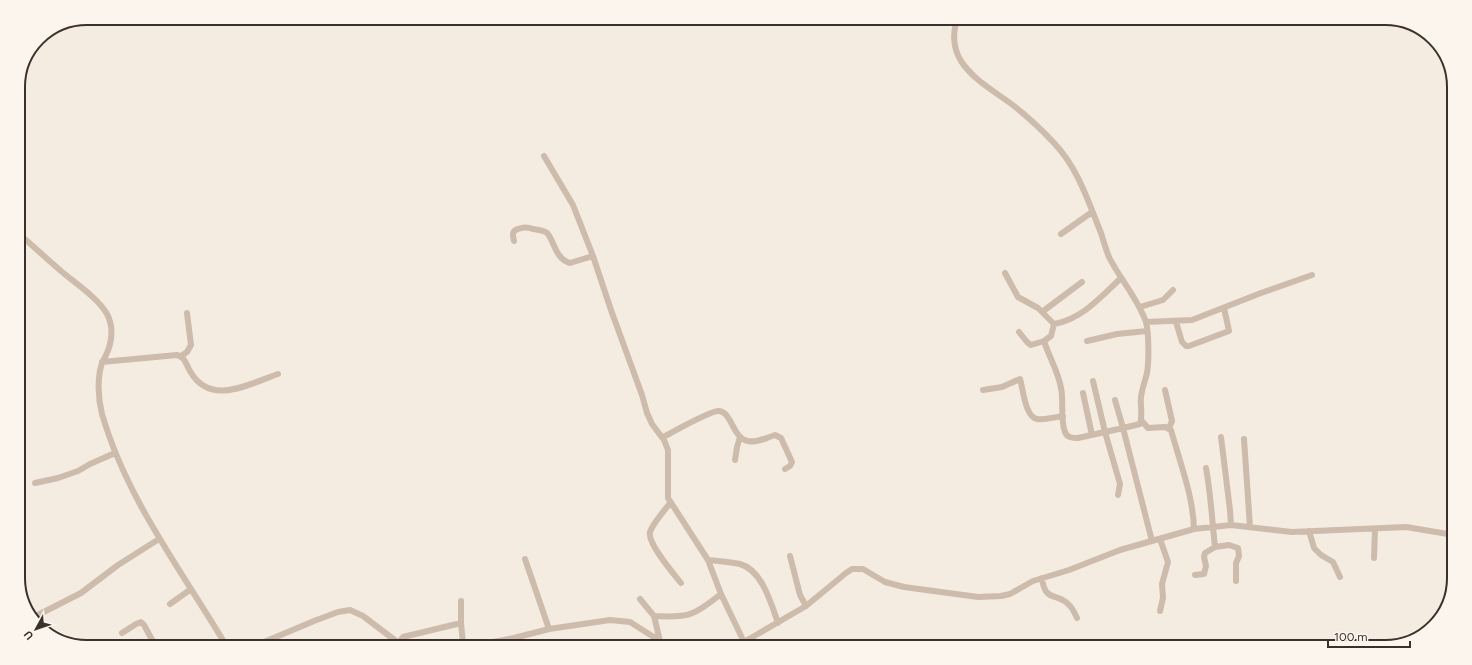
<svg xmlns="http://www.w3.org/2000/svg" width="1472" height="665" viewBox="0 0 1472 665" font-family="Figtree,sans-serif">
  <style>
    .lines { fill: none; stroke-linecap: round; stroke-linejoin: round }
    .minor { stroke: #cdbbac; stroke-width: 6 }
    .rim { fill: none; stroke: #3b302b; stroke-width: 2 }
  </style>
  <rect width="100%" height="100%" fill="#f4ebe1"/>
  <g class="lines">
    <path class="minor" d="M958 18C952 32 953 48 961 61 974 81 996 92 1014 106 1028 117 1042 130 1054 143 1078 168 1088 201 1101 233 1104 242 1106 251 1110 259 1121 280 1138 299 1146 322 1149 333 1149 362 1147 373 1145 381 1142 389 1141 397 1140 406 1143 415 1140 424L1123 428 1115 400
      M544 156 573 205 593 256 611 310 642 395 647 413 652 424 664 440 668 450V498L708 560 721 594 744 642
      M18 233C33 246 47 259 61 271 75 283 98 298 107 314 114 327 112 343 106 355 105 358 103 360 102 363 97 378 98 398 102 414 127 500 182 571 227 647
      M1061 234 1092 212
      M514 241C513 236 511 231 518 229 523 227 528 227 533 229 538 230 545 230 548 234 555 244 556 259 570 263L593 256
      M1005 273 1018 297 1038 308 1054 324 1051 336 1044 341C1049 357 1058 371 1061 388 1064 401 1060 420 1065 432 1067 438 1073 438 1078 438L1123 428 1152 541
      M1140 307 1163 300 1173 290
      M1042 312 1082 282
      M1146 322 1192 320 1261 293 1312 275
      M1176 322 1182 342 1186 346H1189L1229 331 1224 308
      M1054 324C1082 319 1101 297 1121 278
      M1019 332 1027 342 1031 345 1044 341
      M1087 341 1117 334 1147 331
      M181 356 187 352 191 345 187 313
      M102 362 177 355C185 357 186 364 190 371 210 407 249 384 278 374
      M1093 381 1105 432 1120 484 1118 495
      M983 390 1002 387 1020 379C1023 388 1025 417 1037 419 1045 420 1055 417 1063 416
      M1165 390 1172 421 1169 428
      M1083 393 1092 435
      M1141 420 1148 428 1165 427 1171 430C1180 463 1193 495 1194 529
      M663 437C673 432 711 410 719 411 732 412 733 439 748 441 757 443 766 438 775 435L781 438 792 462 790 466 785 469
      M1221 437 1230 510 1231 525
      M1244 439 1250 527
      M735 460 737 447 740 437
      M35 483 58 478 78 471 90 464 115 453
      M670 503C665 510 653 523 650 532 647 543 673 573 681 583
      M1309 531 1314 548 1321 555 1333 562 1340 577
      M1160 539 1168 562 1162 584 1163 598 1160 611
      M1215 547 1229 545 1238 548 1239 556 1236 563V581
      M790 556 800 595 806 606
      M1374 558 1375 529
      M525 559 549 629
      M708 560C719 561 730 562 740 564 762 570 771 603 778 623
      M1195 575 1204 574 1206 566 1204 557 1205 553 1215 547C1212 521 1211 495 1206 468
      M1042 578C1045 604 1058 591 1070 606 1073 609 1075 614 1077 618
      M640 599 654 616 660 641
      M461 601V623
      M170 604 191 589
      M654 616C690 618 692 616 721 594
      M32 618 81 593 118 565 159 539
      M122 633 136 624 141 622 144 625 156 647
      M749 639 754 647
      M399 642 403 637 461 623 463 644
      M252 647 314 621 338 612 350 610 363 616 396 641 412 646 493 642 514 638 549 629 610 620 630 622 660 641 678 647
      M723 647 735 646 744 642 806 606 846 573 852 569H863L885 582 904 587 978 597 1001 596 1010 594 1033 581 1069 570 1120 550 1194 529 1231 525 1292 532 1406 527 1454 535"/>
  </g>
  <path d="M0 0H1472V665H0ZM87 25H1385A62 62 0 0 1 1447 87V578A62 62 0 0 1 1385 640H87A62 62 0 0 1 25 578V87A62 62 0 0 1 87 25Z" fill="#fbf5ee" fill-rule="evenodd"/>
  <path class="rim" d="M87 25H1385A62 62 0 0 1 1447 87V578A62 62 0 0 1 1385 640H87A62 62 0 0 1 25 578V87A62 62 0 0 1 87 25Z"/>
  <g transform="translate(36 629) rotate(230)" stroke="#fbf5ee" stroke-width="3" paint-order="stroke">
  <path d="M0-3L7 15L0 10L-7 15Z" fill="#3b302b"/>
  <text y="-6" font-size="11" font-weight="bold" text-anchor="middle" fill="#3b302b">U</text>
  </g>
  <path d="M1328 641v6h82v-6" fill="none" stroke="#3b302b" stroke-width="2"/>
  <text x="1334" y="641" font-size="12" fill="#3b302b" stroke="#fbf5ee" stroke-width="3" paint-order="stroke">100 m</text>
</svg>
